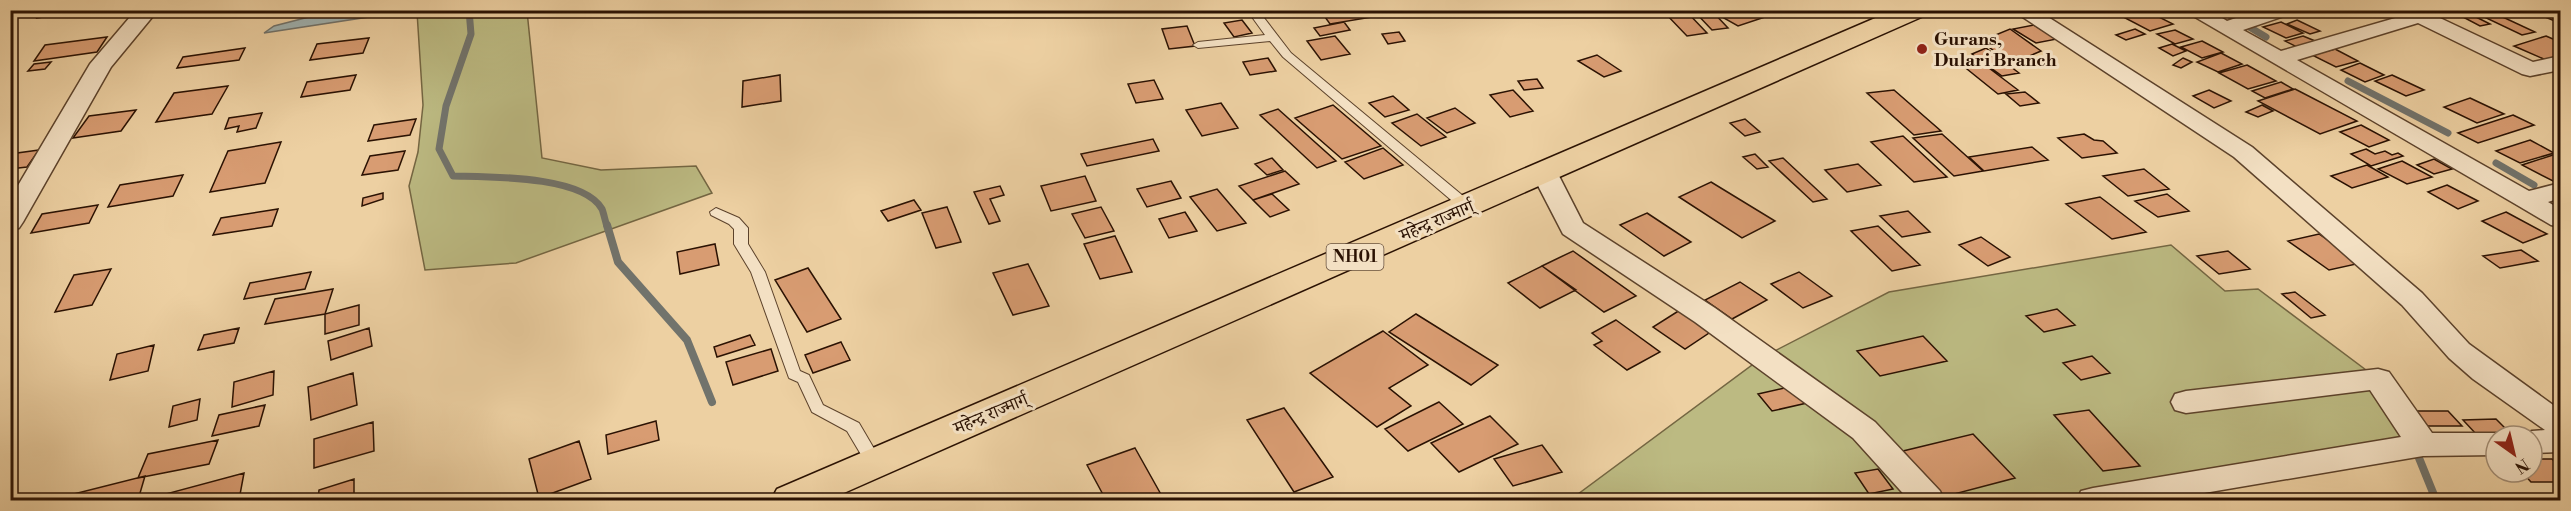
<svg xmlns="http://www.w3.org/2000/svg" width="2571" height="511" viewBox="0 0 2571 511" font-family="'Libre Bodoni','Noto Serif Devanagari',serif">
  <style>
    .green { fill: #bcba82; stroke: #746642; stroke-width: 1.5 }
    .water { fill: #a0b3b2; stroke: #71736c; stroke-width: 1.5 }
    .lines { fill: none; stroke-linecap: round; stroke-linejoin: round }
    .stream-far1 { stroke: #71736c; stroke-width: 7 }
    .stream { stroke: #71736c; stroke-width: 8 }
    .building { fill: #d89c72; stroke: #2b1203; stroke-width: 1.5 }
    .service-casing { stroke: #5c422b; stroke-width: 2 }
    .minor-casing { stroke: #5c422b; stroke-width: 3 }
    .trunk-casing { stroke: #2b1203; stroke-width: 3 }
    .service { fill: #f3e0c3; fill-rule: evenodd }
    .minor { fill: #f3e0c3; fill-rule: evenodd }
    .trunk { fill: #edd0a2; fill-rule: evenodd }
    .poi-dot { fill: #8f2418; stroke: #f3e0c3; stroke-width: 2 }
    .labels { text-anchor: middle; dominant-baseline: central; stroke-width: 6; stroke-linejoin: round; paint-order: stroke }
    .shield { fill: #f3e0c3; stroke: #67503d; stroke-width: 1.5 }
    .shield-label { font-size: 16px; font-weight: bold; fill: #2b1203 }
    .poi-label { font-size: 18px; font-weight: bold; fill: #2b1203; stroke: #f3e0c3; text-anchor: start }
    .street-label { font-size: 18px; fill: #2b1203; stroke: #f3e0c3 }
  </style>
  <rect width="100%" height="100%" fill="#edd0a2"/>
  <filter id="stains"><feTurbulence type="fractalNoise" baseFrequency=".00333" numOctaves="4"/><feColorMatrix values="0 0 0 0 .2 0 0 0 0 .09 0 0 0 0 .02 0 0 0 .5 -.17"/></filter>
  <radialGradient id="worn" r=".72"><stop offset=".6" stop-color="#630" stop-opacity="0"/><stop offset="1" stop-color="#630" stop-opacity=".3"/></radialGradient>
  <path class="green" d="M420 10 527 11 542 158 601 170 696 166 712 193 516 263 425 270 409 186 418 152 423 105 417 12Z
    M2171 245 2225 291 2258 289 2378 379 2423 445 2093 500H1570L1763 357 1889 292Z"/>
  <path class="water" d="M332 11H376L375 16 264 33 274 26Z"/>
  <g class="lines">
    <path class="stream-far1" d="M469 10 471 34 446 106 439 149 453 176C488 177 583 175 602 209 604 214 605 221 607 226
      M2221 10 2266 37
      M2348 81 2448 133
      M2496 163 2534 185"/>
    <path class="stream" d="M607 225 618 262 687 340 712 402
      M2419 458 2436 500"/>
  </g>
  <path class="building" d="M42 10H60L56 15 37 18Z
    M1320 10H1367L1372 17 1330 24Z
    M1685 10 1707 33 1687 36 1663 11Z
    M1693 10H1711L1728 28 1712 30Z
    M1743 10H1763L1771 15 1738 26 1722 17Z
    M2110 10H2145L2173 24 2150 31Z
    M2528 10H2558L2560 12V20L2557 22Z
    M2492 12 2535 32 2522 35 2480 15Z
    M2472 15 2490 24 2480 26 2463 17Z
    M1242 20 1252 33 1234 37 1224 23Z
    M2297 20 2320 31 2310 34 2287 24Z
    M1344 22 1350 30 1320 36 1314 28Z
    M2281 22 2303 33 2286 38 2263 27Z
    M2034 25 2057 39 2036 43 2013 29Z
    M1187 26 1195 46 1169 49 1162 29Z
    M2010 29 2041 51 2011 64 1981 41Z
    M2135 29 2145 34 2126 40 2116 35Z
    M2175 30 2193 39 2175 44 2157 34Z
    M1399 32 1405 41 1388 44 1382 34Z
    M1335 36 1350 54 1321 60 1307 41Z
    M2303 36 2320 43 2301 49 2285 41Z
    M2546 36 2560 42V55L2546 60 2514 46Z
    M107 37 97 52 34 61 45 45Z
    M369 38 363 53 310 60 317 44Z
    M2202 41 2223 52 2202 58 2181 47Z
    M2172 44 2186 51 2173 56 2159 48Z
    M245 48 239 60 177 68 183 57Z
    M1986 48 2019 73 2002 76 1972 54Z
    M2335 49 2358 61 2336 67 2312 55Z
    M2221 53 2242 64 2218 72 2197 62Z
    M1597 55 1621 71 1604 77 1578 61Z
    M1268 58 1276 71 1250 75 1243 62Z
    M2183 58 2192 62 2181 68 2173 65Z
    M51 62 45 69 28 71 34 64Z
    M1981 62 2018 90 1998 94 1962 65Z
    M2360 63 2384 75 2365 82 2341 70Z
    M2247 65 2276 81 2248 89 2219 73Z
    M356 75 350 90 301 97 307 82Z
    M780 75 781 101 742 107 743 81Z
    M2392 75 2424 90 2406 96 2375 81Z
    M1537 79 1543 88 1524 90 1518 81Z
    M1154 80 1163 99 1136 103 1128 84Z
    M2281 82 2293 89 2265 98 2252 91Z
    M228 86 212 114 156 122 174 93Z
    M2295 89 2357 121 2320 134 2258 101Z
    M1513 90 1533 111 1510 117 1490 95Z
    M1894 90 1941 131 1914 135 1867 93Z
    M2209 90 2231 101 2214 108 2193 96Z
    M2025 92 2039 103 2020 106 2006 94Z
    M1393 96 1409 110 1385 117 1369 103Z
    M2470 98 2504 114 2477 123 2444 107Z
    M1221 103 1238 128 1202 136 1186 110Z
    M1333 105 1381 146 1342 159 1295 118Z
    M2262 105 2273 111 2258 117 2246 112Z
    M1455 108 1475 123 1447 133 1427 118Z
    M1278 109 1336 161 1317 168 1260 115Z
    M136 110 121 131 73 138 89 116Z
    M262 113 256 128 237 132 239 126 225 129 229 118Z
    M1417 114 1446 137 1421 146 1392 123Z
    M2513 115 2534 125 2478 143 2458 133Z
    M416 119 410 135 368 141 374 125Z
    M1745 119 1760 132 1745 136 1730 123Z
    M2361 125 2389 140 2369 147 2340 132Z
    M1942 134 1983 171 1954 176 1913 138Z
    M2084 134 2094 140 2103 141 2117 153 2082 158 2058 138Z
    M1903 136 1947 177 1914 182 1871 142Z
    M1153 139 1159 151 1087 166 1081 154Z
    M2530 140 2554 153 2520 163 2496 151Z
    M281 142 265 183 210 192 228 151Z
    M2032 147 2048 160 1984 171 1969 157Z
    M1383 148 1403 165 1364 179 1345 162Z
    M2366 149 2375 154 2385 151 2392 155 2398 153 2403 156 2371 166 2351 154Z
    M39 150 27 167 10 169V154Z
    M405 151 398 170 362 175 370 156Z
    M1755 154 1768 167 1757 169 1743 157Z
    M2556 154 2560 156V178L2553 181 2522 165Z
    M1272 158 1283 170 1267 175 1255 164Z
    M1783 158 1827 199 1813 202 1769 161Z
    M2434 159 2452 169 2434 174 2417 165Z
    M2402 161 2432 177 2407 184 2378 169Z
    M1858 164 1881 185 1847 192 1825 170Z
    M2367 165 2388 177 2352 188 2331 176Z
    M2144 169 2169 189 2128 196 2103 176Z
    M1285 171 1299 184 1253 200 1239 186Z
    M183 175 173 196 108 207 120 185Z
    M1085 176 1096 201 1051 211 1041 186Z
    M1171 181 1181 198 1147 207 1137 189Z
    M1711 182 1775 221 1742 238 1679 197Z
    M2447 185 2478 201 2458 209 2428 192Z
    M1000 186 1004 195 990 199 1000 221 989 224 974 192Z
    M1217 189 1246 223 1217 231 1190 197Z
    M383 193V199L362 206 363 198Z
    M1272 194 1289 210 1270 217 1253 200Z
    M2167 194 2189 211 2158 217 2135 201Z
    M2100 197 2146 232 2112 239 2066 204Z
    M914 200 921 210 888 221 881 211Z
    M98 205 89 223 31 233 42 214Z
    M947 207 961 242 936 248 922 213Z
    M1101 207 1114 231 1085 238 1072 214Z
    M278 209 272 226 213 235 221 218Z
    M1908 211 1930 232 1902 237 1880 216Z
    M1185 212 1197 231 1169 238 1159 219Z
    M2506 212 2547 234 2523 243 2482 221Z
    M1647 213 1691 242 1664 256 1620 225Z
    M1878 226 1920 265 1892 271 1851 231Z
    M2319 234 2361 263 2329 270 2288 241Z
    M1115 236 1132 272 1100 279 1084 244Z
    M1981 237 2010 257 1988 266 1959 245Z
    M715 244 719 265 680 274 677 252Z
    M2521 250 2538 261 2500 268 2483 256Z
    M1573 251 1636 296 1604 312 1542 266Z
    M2228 251 2250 269 2219 274 2197 256Z
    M1028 264 1049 306 1013 315 993 273Z
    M1542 266 1576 290 1540 308 1508 283Z
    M808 268 841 319 807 332 775 280Z
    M111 269 92 305 55 312 74 275Z
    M311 272 305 289 244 299 250 283Z
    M1799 272 1832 296 1803 308 1771 284Z
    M1740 282 1767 300 1732 319 1705 300Z
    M333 289 325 314 265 324 275 299Z
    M2295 292 2325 315 2311 318 2282 294Z
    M359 305V325L325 334V314Z
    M2057 309 2075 325 2044 332 2026 316Z
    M1680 310 1712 331 1685 349 1653 327Z
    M1416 314 1498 365 1471 385 1389 332Z
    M1616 320 1660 352 1627 370 1594 345 1602 341 1592 333Z
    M239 328 234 343 198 350 204 335Z
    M369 328 372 346 331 360 328 341Z
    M1383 331 1428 365 1389 388 1411 406 1377 427 1310 373Z
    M750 335 755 345 717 357 714 347Z
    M1923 336 1947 361 1880 376 1857 351Z
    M841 342 850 360 813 373 805 355Z
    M154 345 148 371 110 380 117 354Z
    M771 349 778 371 733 385 726 362Z
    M2092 356 2110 373 2081 380 2063 363Z
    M274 371 273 395 232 407 234 382Z
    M353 373 357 405 311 420 308 387Z
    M1793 386 1807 403 1772 411 1758 394Z
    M200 399 197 420 169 427 173 406Z
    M1439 402 1463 424 1408 451 1385 429Z
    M265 405 259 426 212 436 219 415Z
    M1284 408 1333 477 1294 492 1247 420Z
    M2089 410 2140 466 2103 471 2054 415Z
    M2411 411H2448L2462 426H2425Z
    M1490 416 1518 444 1459 472 1431 443Z
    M2496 419 2510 433 2477 435 2463 420Z
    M656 421 659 440 608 454 606 435Z
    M373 422 374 451 314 468V439Z
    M1973 434 2015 478 1943 497 1903 451Z
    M218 440 209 464 138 478 148 454Z
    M579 441 591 479 539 498 529 459Z
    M1542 445 1562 472 1513 486 1494 459Z
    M1135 448 1163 498 1156 500H1106L1087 465Z
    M2532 459H2552L2560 467V482H2531L2522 472H2532Z
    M1878 469 1893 489 1869 494 1855 473Z
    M244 473 239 500H161L162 495Z
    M145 476 138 500H50Z
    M354 479V500H318L319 490Z"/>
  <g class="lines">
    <g class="service-casing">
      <path id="service" d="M1247 10H1258L1291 53 1474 205 1475 208 1474 211H1464L1283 57 1270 41 1198 48 1193 45 1198 42 1265 35Z
        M716 208 739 218 748 228V244L765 272 800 371 809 375 823 405 859 423 883 464 881 468 875 470 869 468 847 431 812 412 798 382 789 378 751 272 734 244V229L729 224 711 215 710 212Z"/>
    </g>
    <g class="minor-casing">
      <path id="minor" d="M136 10H158L111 67 23 222 19 228 10 230V199L90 64Z
        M2012 10H2037L2252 147 2422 293 2469 344 2560 410V452L2532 453V436H2520L2532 431 2545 430 2473 379 2449 358 2402 305 2234 157Z
        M2183 10H2209L2227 21 2260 10H2293L2290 14 2243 30 2281 51 2423 10 2533 62 2560 56V70L2530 76 2522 74 2418 23 2297 60 2529 191 2560 183V198L2548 202 2560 209V227L2551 225 2517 205Z
        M1545 166 1554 169 1558 174 1583 223 1715 308 1875 422 1940 491 1944 500H1909L1853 438 1695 322 1563 234 1532 174 1536 169Z
        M2378 369 2389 372 2432 433H2496L2507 436H2496V455L2423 456 2163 500H2077L2081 491 2093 488 2401 437 2370 390 2186 413 2175 410 2171 402 2175 394 2186 391Z"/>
    </g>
    <g class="trunk-casing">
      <path id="trunk" d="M1894 10H1930L1926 15 828 500H771L777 489Z"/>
    </g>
    <use href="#service" class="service"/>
    <use href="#minor" class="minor"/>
    <use href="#trunk" class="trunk"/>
  </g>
  <circle class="poi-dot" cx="1922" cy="49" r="6"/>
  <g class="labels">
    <rect class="shield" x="1326.5" y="244" width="57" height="26" rx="4.5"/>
    <g class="shield-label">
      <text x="1355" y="257">NH01</text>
    </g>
    <g class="poi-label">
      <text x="1934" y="39">Gurans,<tspan x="1934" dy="21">Dulari Branch</tspan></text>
    </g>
    <g class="street-label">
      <text transform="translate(1437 221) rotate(-23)">महेन्द्र राज्मार्ग्</text>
      <text transform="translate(991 414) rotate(-23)">महेन्द्र राज्मार्ग्</text>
    </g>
  </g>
  <rect width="2571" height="511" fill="none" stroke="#edd0a2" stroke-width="36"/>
  <rect x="12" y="12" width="2547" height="487" fill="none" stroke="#2b1203" stroke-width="3"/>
  <rect x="18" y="18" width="2535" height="475" fill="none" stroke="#2b1203" stroke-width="1.5"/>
  <g transform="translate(2514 454) rotate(146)"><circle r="28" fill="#f3e0c3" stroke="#a38e76" stroke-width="1.5"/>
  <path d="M0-4.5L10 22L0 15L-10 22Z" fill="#8f2418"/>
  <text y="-9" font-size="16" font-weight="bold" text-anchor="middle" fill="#2b1203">N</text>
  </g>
  <rect width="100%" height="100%" filter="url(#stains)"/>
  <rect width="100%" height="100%" fill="url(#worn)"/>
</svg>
